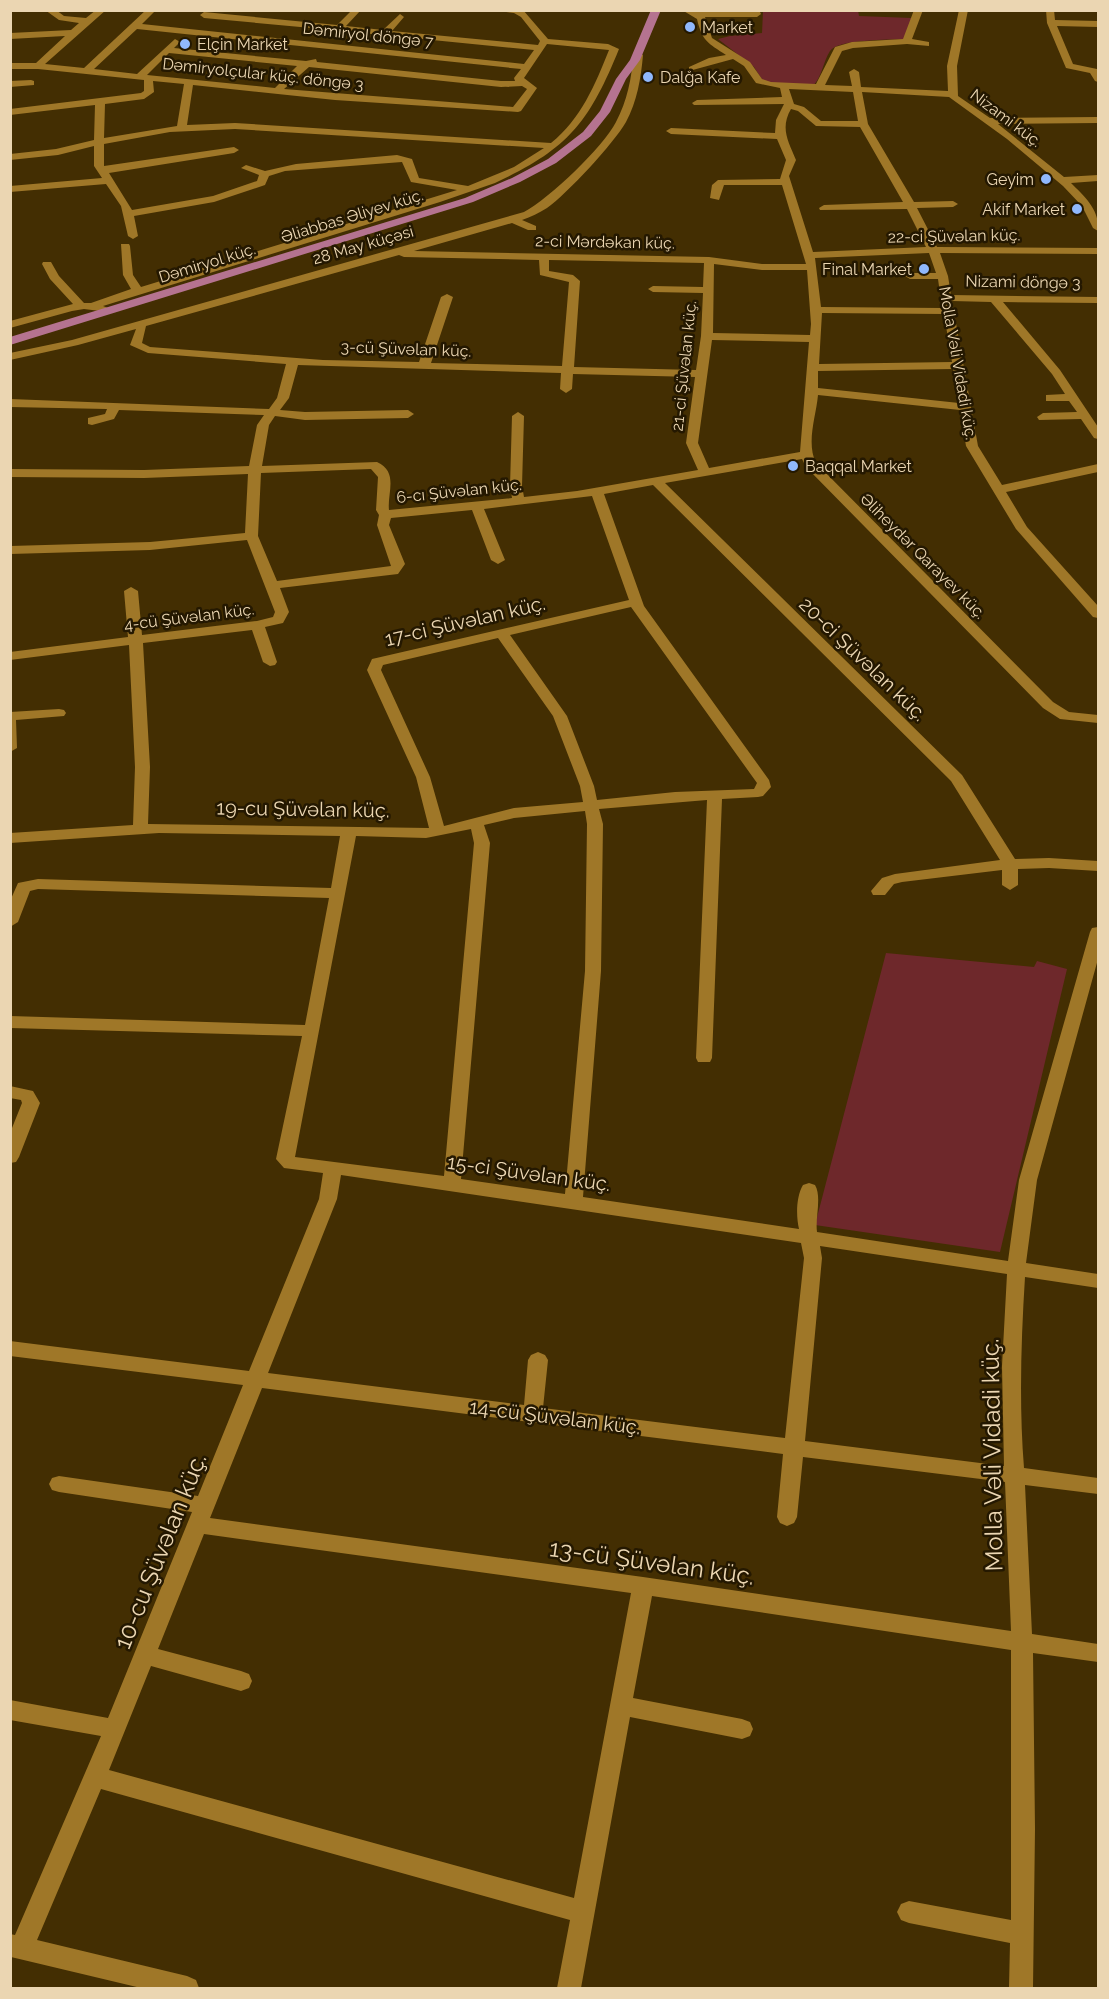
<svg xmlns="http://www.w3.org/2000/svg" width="1109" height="1999" viewBox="0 0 1109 1999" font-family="Raleway,sans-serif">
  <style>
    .green { fill: #6e282b }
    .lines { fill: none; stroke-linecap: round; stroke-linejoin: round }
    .minor { fill: #9f7728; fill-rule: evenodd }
    .major { fill: #b57390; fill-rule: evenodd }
    .poi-dot { fill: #90b8fd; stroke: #241801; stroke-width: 2 }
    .labels { text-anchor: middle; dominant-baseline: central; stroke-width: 5; stroke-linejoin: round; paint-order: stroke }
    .far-poi-label { font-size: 16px; fill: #ebd6b2; stroke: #241801; text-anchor: start }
    .far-street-label { font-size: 16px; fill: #ebd6b2; stroke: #241801 }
    .street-label { font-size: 20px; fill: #ebd6b2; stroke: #241801 }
    .near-street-label { font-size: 24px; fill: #ebd6b2; stroke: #241801 }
  </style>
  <rect width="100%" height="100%" fill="#432e02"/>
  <path class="green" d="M858 10 859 16 912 18 905 39C889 40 838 39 830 51 823 62 822 77 813 86L772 84 763 81 754 67 718 39 730 36 762 33 763 11Z
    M886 953 1034 967 1037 961 1067 969 1000 1252 815 1225Z"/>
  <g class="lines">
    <path class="minor" d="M45 10H56L64 16 86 18 96 10H106L45 64 84 68 146 10H156L142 24 524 64 534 50 342 31 336 35 333 34V30L204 18 200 15 204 12 337 25 352 10H361L346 26 383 30 400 14 404 17 392 31 538 45 540 41 521 17 514 13 491 10H523L548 39 608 44 619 49C589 123 568 149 495 183L440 202 103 306 108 308V312L84 309 72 311 10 328V321L73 304 50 279 42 264 43 262H51L59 276 84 303H91L131 289 123 275 121 244H129L130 246 133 275 141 287 457 190 411 182 402 162 285 171 269 176 265 185 214 202 134 216 138 236 133 239 128 236 121 206 106 184 10 192V186L102 178 94 166V146L58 155 10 160V154L56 149 94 140 95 105 10 115V109L141 93 144 91V80L38 69H10V63H36L65 36 10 39V33L71 30 79 23 59 20ZM137 29 521 69 514 78 515 81H501L317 62 316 59 306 61 174 48 180 42 175 39 137 74 94 69ZM547 44 609 50C595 85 581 119 551 143L235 123 187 125 193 85 335 100 518 112 521 111 537 88 524 78ZM169 53 297 66 275 88 147 75ZM309 67 501 87 522 86 527 89 513 107 284 89ZM153 81 184 84 177 126 104 138 105 104 144 99 154 92ZM235 129 544 148 514 167 468 186 419 178 412 159 397 155 296 164 265 171 246 165 241 168 259 175 257 181 213 196 132 210 109 173 234 153 239 150 234 147 104 166V144L170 132Z
      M682 10 760 12 761 14 757 17H705L712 38 750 62 762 79 771 82 816 84 835 47 852 42 903 39 914 10H923L912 39 929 42V46L907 44 853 48 842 51 825 85 852 86 849 72 854 69 859 72 861 87 948 91 947 66 959 10H968L957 66 958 96 990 118 1098 117V123L998 124 1064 177 1098 175V181L1071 183C1085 197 1100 210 1098 231L1093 228 1082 206 1063 186 1007 139 949 97 862 92 868 124 914 202 953 201 958 204 953 207 917 208 937 247 1098 248V254L940 253 948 276 951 295 1098 297V303L1003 302 1060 370 1098 427V439L1094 438 1081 419 1039 420 1037 417 1043 413 1077 412 1069 401H1046V395L1065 394 1052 374 991 302 952 301 978 446 1002 485 1098 464V472L1006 492 1027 527 1098 606V618L1093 617 1016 529 966 446 960 410 818 395C816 417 806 442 816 463L1053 702 1069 712 1098 715V723L1060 719 1043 708 806 467 802 459 665 483 962 775 1015 859 1049 858 1098 861V871L1049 868 1018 869V885L1010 890 1002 885V870L902 882 894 884 885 895H873L871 891 882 878 895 874 1000 860 951 781 653 485 604 494 644 606 769 780 771 787 763 796 758 797 722 799 712 1058 710 1062H698L696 1058 707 800 599 809 603 824 601 971 583 1197 799 1229C796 1216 796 1197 803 1185L809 1183 815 1185C822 1197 815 1218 817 1232L1008 1261 1019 1180 1090 932 1092 928 1098 927V959L1037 1180 1026 1263 1098 1274V1288L1025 1277C1021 1341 1019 1405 1024 1468L1098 1478V1494L1025 1485 1032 1634 1098 1644V1662L1033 1653 1035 1829 1033 1988H1009L1010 1943 909 1923 901 1920 897 1912 901 1904 909 1901 1011 1920V1650L652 1596 633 1698 742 1719 750 1722 753 1729 750 1736 742 1739 630 1717 581 1988H557L570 1920 101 1789 37 1940 187 1976 196 1980 199 1988H141L11 1957 10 1934 15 1935 101 1736 10 1720V1700L108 1718 192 1512 59 1492 52 1490 49 1484 52 1478 59 1476 198 1496 243 1385 10 1356V1341L249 1371 319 1199 323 1173 284 1168 276 1159 302 1036 10 1028V1016L305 1025 329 898 38 889 30 891 18 922 10 927V901L18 883 38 879 331 888 340 836 159 833 10 843V833L133 825 135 767 129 645 10 660V652L128 637 124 591 131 587 138 591 142 635 257 621 273 617 275 612 247 540 150 550 10 554V546L150 542 245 533 248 474 144 478 10 477V469L144 470 249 466 257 425 264 415 119 410 114 419 92 425 88 424V418L105 414 107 409 10 407V399L269 409 277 398 286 364 148 353 130 345 136 329 78 345 10 360V353L72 340 524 212C550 198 603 147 616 122 627 101 632 78 633 55L638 52 643 55C641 78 637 102 626 122 614 143 567 194 547 208 539 213 531 217 522 220L536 226V230H528L512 223 414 251 709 257 762 264H806L782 185H724L719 200 710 198 712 185 718 180 780 179 786 160 777 139 671 134 666 131 671 128 775 133 776 120 784 104 694 105 692 103 697 100 782 97 780 88 756 83 744 66 733 59 689 71V67L709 58 726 55C708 43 702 41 697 19ZM789 89 853 92 858 121H821L804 107 794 104ZM791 109 798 111 816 126 860 127 903 202 824 205 819 208 820 210 907 209 926 247 813 252 789 176 796 160C788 141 780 128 791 109ZM929 253 936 273H910L905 276 910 279H938L942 308 821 307 815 258ZM399 255 404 257 539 260 540 275 569 282 562 366 431 363 453 297 447 294 441 297 419 362 323 360 150 347 142 343 146 326ZM549 260 704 263 703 287 653 286 648 289 653 292 703 293 701 336 696 370 574 367 580 281 573 275 549 271ZM714 264 762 270H807L811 324 810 335 713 333ZM822 313 944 314 952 362 819 364ZM712 340 809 342 800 452 709 468 698 443ZM298 365 561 373 560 389 566 393 572 389 573 374 695 377 686 443 698 470 577 491 524 497 522 486 524 416 518 412 512 416 510 486 512 498 389 510C387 493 399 472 377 462L262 466 269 425 275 416 305 420 408 418 414 414 408 410 305 412 280 410 289 398ZM953 369 959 403 818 388V371ZM371 469 378 477 376 510 379 515 377 525 391 566 277 581 258 536 261 473ZM592 496 629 600 372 659 367 670 416 777 429 828 148 824 150 767 143 643 252 630 263 662 270 666 275 665 277 662 265 627 283 623 289 612 280 588 398 574 405 564 389 525 391 518 472 510 491 560 498 564 505 560 484 509ZM631 607 757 783 754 789 675 792 597 800 594 786 567 716 510 635ZM498 638 553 716 580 786 583 802 514 808 444 826 430 777 381 670 383 665ZM585 811 587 824 585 971 565 1194 461 1179 490 843 484 825 514 818ZM471 829 474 843 444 1176 295 1157 356 836 426 838ZM341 1175 801 1243 804 1258 785 1438 543 1408 548 1360 545 1355 538 1352 531 1355 528 1360 524 1405 268 1373 337 1199ZM820 1246 1007 1274 1002 1366 1004 1466 805 1441 822 1258ZM262 1388 783 1454 777 1517 780 1523 787 1526 794 1523 797 1517 803 1457 1005 1482 1011 1631 643 1577 210 1518ZM204 1534 631 1593 574 1898 109 1770 151 1666 241 1691 249 1688 252 1681 249 1674 241 1671 158 1649Z
      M1046 10H1054L1055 20 1098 21V27L1057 26 1073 64 1097 69 1098 82 1095 81 1090 73 1066 68 1047 23Z
      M31 80 34 81V85L10 87V81Z
      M59 709 64 710 66 713 64 716 16 720 17 748 10 752V712Z
      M10 1086 33 1091 40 1103 19 1157 16 1162 10 1163V1133L22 1103 21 1100 10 1098Z"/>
    <path class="major" d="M651 10H661L640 60 626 79 610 112 591 136 556 163 520 182 473 202 10 345V337L465 198 512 178 548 159 583 132 600 111 616 79 630 60Z"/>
  </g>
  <g class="poi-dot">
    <circle cx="690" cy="27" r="6"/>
    <circle cx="185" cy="44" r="6"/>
    <circle cx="648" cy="77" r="6"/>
    <circle cx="1046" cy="179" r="6"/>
    <circle cx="1077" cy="209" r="6"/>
    <circle cx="924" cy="269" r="6"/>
    <circle cx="793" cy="466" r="6"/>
  </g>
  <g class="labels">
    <g class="far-poi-label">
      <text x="702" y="27">Market</text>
      <text x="197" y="44">Elçin Market</text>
      <text x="660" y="77">Dalğa Kafe</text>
      <text x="1034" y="179" text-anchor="end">Geyim</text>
      <text x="1065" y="209" text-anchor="end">Akif Market</text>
      <text x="912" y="269" text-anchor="end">Final Market</text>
      <text x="805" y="466">Baqqal Market</text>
    </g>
    <g class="far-street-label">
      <text transform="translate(368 35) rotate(6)">Dəmiryol döngə 7</text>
      <text transform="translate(263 74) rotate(6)">Dəmiryolçular küç. döngə 3</text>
      <text transform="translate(1006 118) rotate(37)">Nizami küç.</text>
      <text transform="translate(352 216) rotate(-17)">Əliabbas Əliyev küç.</text>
      <text transform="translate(954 236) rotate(-1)">22-ci Şüvəlan küç.</text>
      <text transform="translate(605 242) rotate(1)">2-ci Mərdəkan küç.</text>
      <text transform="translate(363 245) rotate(-16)">28 May küçəsi</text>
      <text transform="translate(207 263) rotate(-17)">Dəmiryol küç.</text>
      <text transform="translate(1023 282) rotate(1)">Nizami döngə 3</text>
      <text transform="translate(406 349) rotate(2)">3-cü Şüvəlan küç.</text>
      <text transform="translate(958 363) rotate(80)">Molla Vəli Vidadi küç.</text>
      <text transform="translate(684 366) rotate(-84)">21-ci Şüvəlan küç.</text>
      <text transform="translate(459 491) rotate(-6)">6-cı Şüvəlan küç.</text>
      <text transform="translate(923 556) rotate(45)">Əliheydər Qarayev küç.</text>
      <text transform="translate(189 617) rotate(-7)">4-cü Şüvəlan küç.</text>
    </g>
    <g class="street-label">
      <text transform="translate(465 621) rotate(-13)">17-ci Şüvəlan küç.</text>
      <text transform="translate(863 659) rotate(44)">20-ci Şüvəlan küç.</text>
      <text transform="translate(303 809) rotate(1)">19-cu Şüvəlan küç.</text>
      <text transform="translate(529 1173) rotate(8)">15-ci Şüvəlan küç.</text>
      <text transform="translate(555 1417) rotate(7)">14-cü Şüvəlan küç.</text>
    </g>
    <g class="near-street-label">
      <text transform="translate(992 1455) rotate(-91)">Molla Vəli Vidadi küç.</text>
      <text transform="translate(160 1551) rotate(-68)">10-cu Şüvəlan küç.</text>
      <text transform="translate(652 1562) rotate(8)">13-cü Şüvəlan küç.</text>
    </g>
  </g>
  <rect width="1109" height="1999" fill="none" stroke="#ebd6b2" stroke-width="24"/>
</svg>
